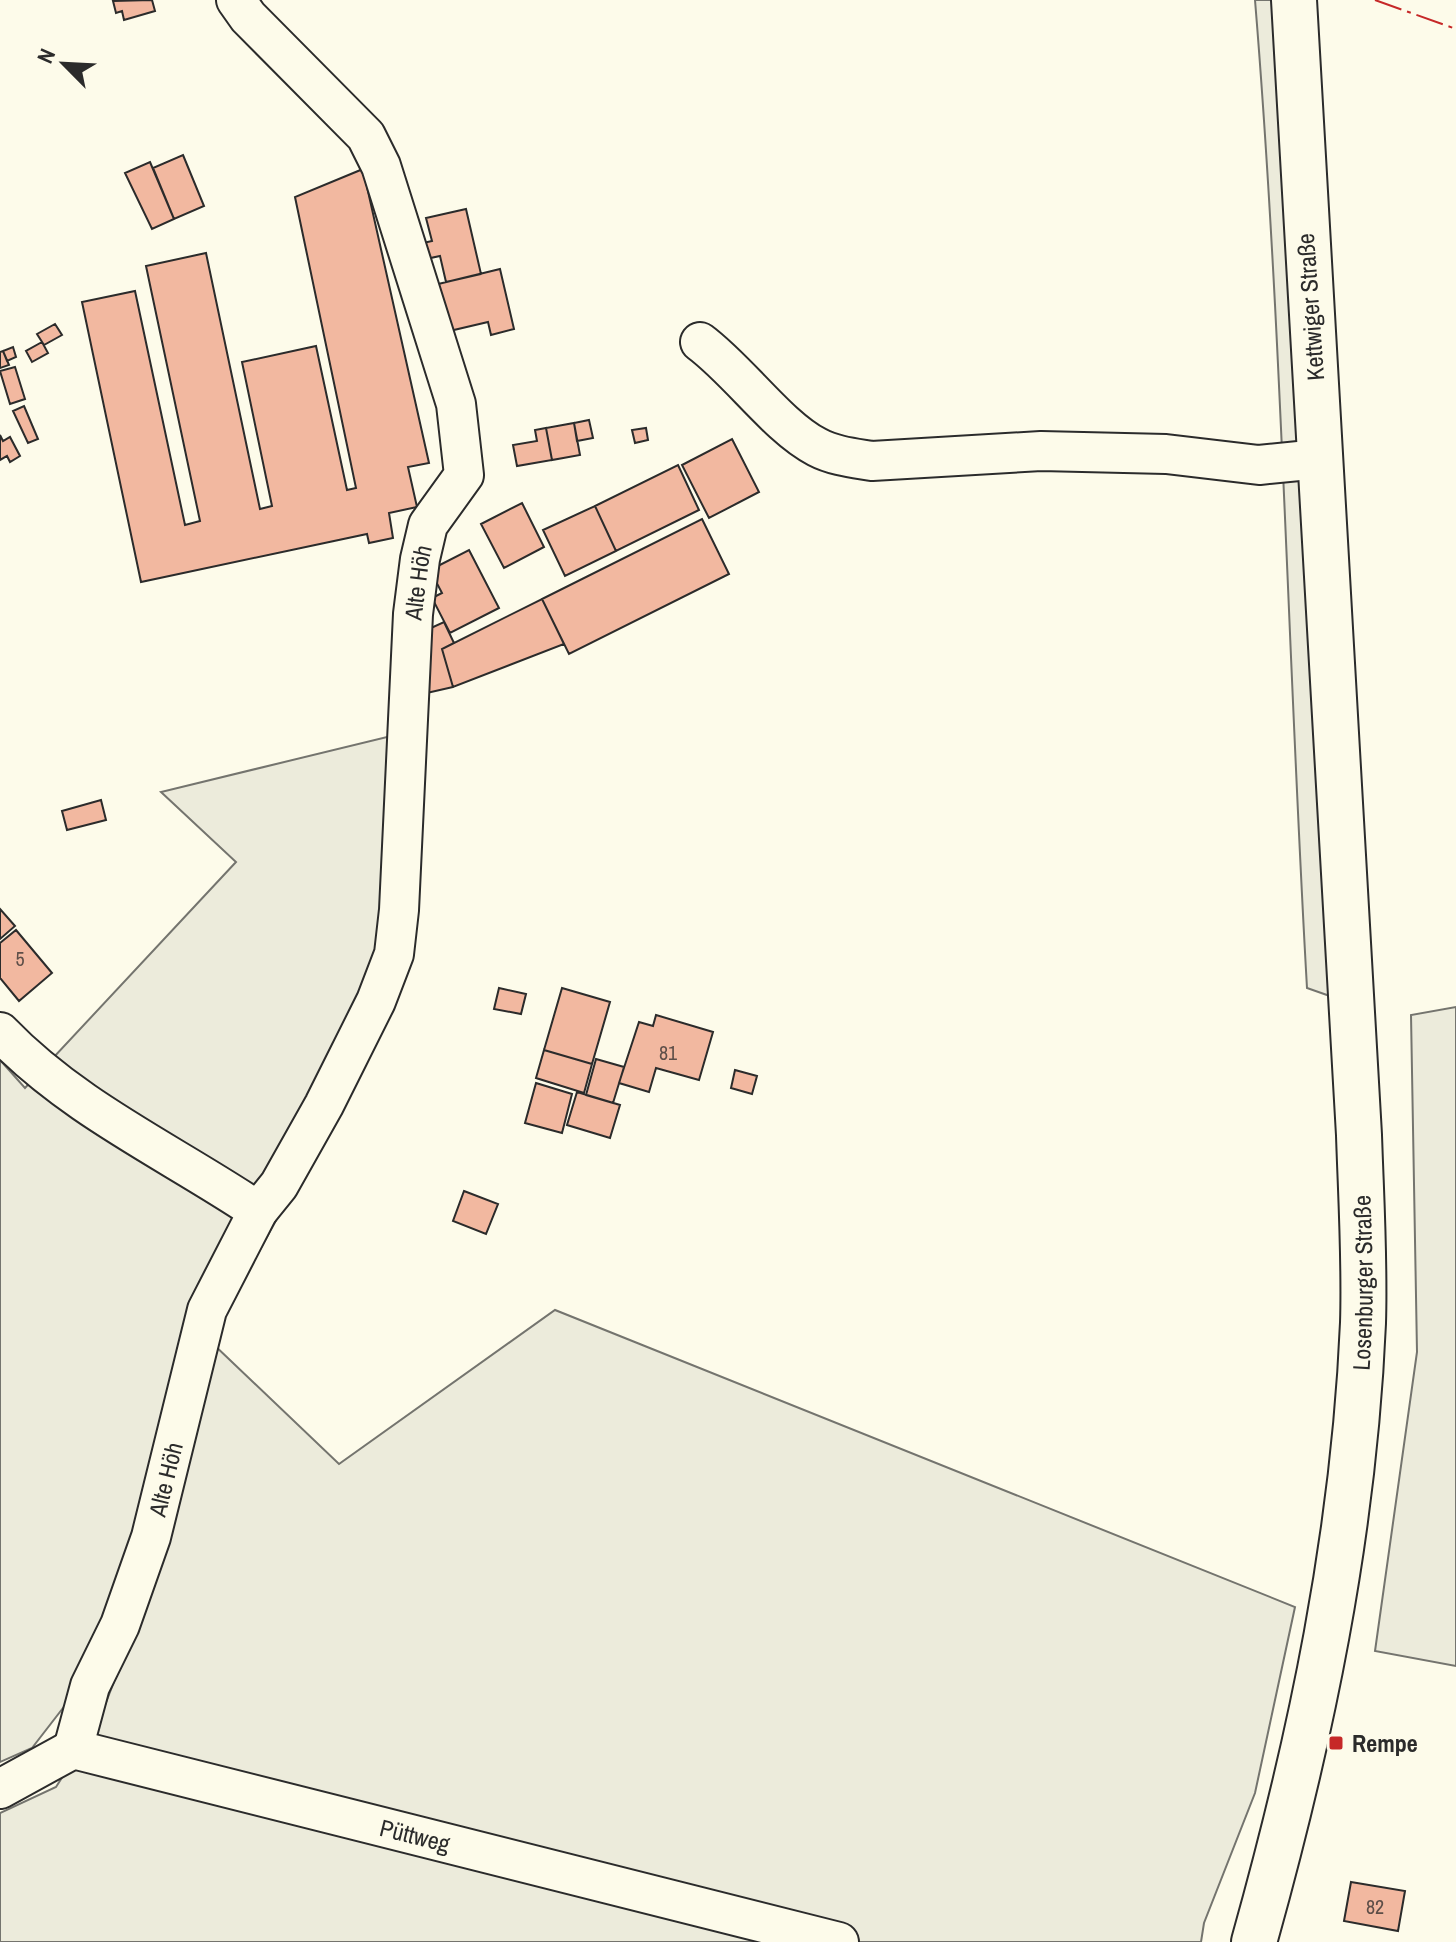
<svg xmlns="http://www.w3.org/2000/svg" width="1456" height="1942" viewBox="0 0 1456 1942" font-family="'Archivo Narrow',sans-serif">
  <style>
    .green { fill: #ecebdb; stroke: #74746e; stroke-width: 2 }
    .building { fill: #f2b8a0; stroke: #2b2b2b; stroke-width: 2 }
    .lines { fill: none; stroke-linecap: round; stroke-linejoin: round }
    .minor-casing { stroke: #2b2b2b; stroke-width: 42 }
    .major-casing { stroke: #2b2b2b; stroke-width: 48 }
    .minor { stroke: #fdfbea; stroke-width: 38 }
    .major { stroke: #fdfbea; stroke-width: 44 }
    .power { stroke: #c62828; stroke-width: 2; stroke-dasharray: 28 6 4 6; stroke-linecap: butt }
    .poi-dot { fill: #c62828; stroke: #fdfbea; stroke-width: 3 }
    .labels { text-anchor: middle; dominant-baseline: central; stroke-width: 6; stroke-linejoin: round; paint-order: stroke }
    .number-label { font-size: 20px; fill: #5d4e48 }
    .street-label { font-size: 24px; fill: #2b2b2b; stroke: #fdfbea }
    .poi-label { font-size: 24px; font-weight: bold; fill: #2b2b2b; stroke: #fdfbea; text-anchor: start }
  </style>
  <rect width="100%" height="100%" fill="#fdfbea"/>
  <path class="green" d="M1255 0H1287L1344 1001 1307 988C1288 659 1282 329 1255 0Z
    M424 728 413 958 337 1109 210 1341 339 1464 555 1310 1295 1607 1255 1793 1204 1923 1201 1942H0V1813L56 1787 100 1718 156 1572 128 1561 80 1686 32 1748 0 1762V1060L25 1088 236 862 161 792Z
    M1456 1007V1666L1375 1651 1417 1352 1411 1015Z"/>
  <path class="building" d="M152 0 155 11 124 20 122 11 116 13 113 1Z
    M183 155 204 206 174 219 153 168Z
    M150 162 174 219 152 229 125 173Z
    M363 169 429 463 408 467 417 507 389 513 393 538 369 543 367 534 141 582 82 302 135 291 185 525 200 521 146 266 206 253 260 509 272 506 242 362 316 346 347 490 356 488 295 197Z
    M466 209 481 274 446 282 440 256 426 259 423 243 432 241 426 218Z
    M500 269 514 329 491 335 488 322 441 333 430 286Z
    M55 324 62 335 44 345 37 334Z
    M42 342 48 353 32 362 26 351Z
    M13 347 16 357 7 361 3 351Z
    M3 351 9 365 0 368V352Z
    M15 367 25 399 10 404 0 371Z
    M24 406 38 439 28 443 13 411Z
    M589 420 593 438 577 441 574 423Z
    M574 423 580 455 552 460 546 428Z
    M546 428 552 460 517 466 513 445 537 441 535 430Z
    M646 428 648 440 635 443 632 430Z
    M0 435 3 441 10 437 20 456 10 462 7 456 0 460Z
    M732 439 759 492 709 518 682 465Z
    M678 465 699 510 616 551 595 506Z
    M522 503 544 547 504 568 481 524Z
    M595 506 616 551 565 576 543 530Z
    M702 519 729 574 569 654 542 599Z
    M469 550 499 608 450 633 432 598 442 593 430 570Z
    M542 599 564 644 453 687 442 649Z
    M444 622 454 643 442 649 453 687 418 695 420 633Z
    M101 800 106 820 67 830 62 811Z
    M0 909 15 926 0 939Z
    M16 930 52 973 19 1001 0 978V943Z
    M499 988 526 994 521 1014 494 1009Z
    M562 988 610 1002 592 1064 544 1050Z
    M656 1015 713 1032 699 1080 656 1068 649 1092 619 1083 639 1022 653 1026Z
    M544 1050 592 1064 584 1093 536 1078Z
    M596 1059 624 1067 613 1103 586 1095Z
    M735 1070 757 1076 752 1094 731 1088Z
    M536 1083 572 1094 562 1133 525 1123Z
    M577 1092 620 1105 610 1138 567 1125Z
    M464 1191 498 1204 486 1234 453 1221Z
    M1351 1882 1405 1891 1398 1931 1344 1921Z"/>
  <g class="lines">
    <g class="minor-casing">
      <g id="minor">
        <path d="M700 342C739 371 778 427 817 447 834 456 854 458 872 461L1041 451 1166 454 1259 465 1319 459"/>
        <path d="M0 1032C74 1109 170 1152 258 1211"/>
        <path id="s1" d="M73 1749 90 1686 120 1625 151 1537 207 1310 258 1211 279 1185 324 1105 376 1001 394 954 399 910 413 614 420 559 428 525 464 475 456 404 381 166 366 136 248 17 236 0"/>
        <path id="s2" d="M0 1789 73 1749 839 1942"/>
      </g>
    </g>
    <g class="major-casing">
      <g id="major">
        <path id="s3" d="M1254 1942C1311 1739 1354 1534 1363 1323 1365 1260 1361 1197 1359 1135L1294 0"/>
      </g>
    </g>
    <use href="#minor" class="minor"/>
    <use href="#major" class="major"/>
    <path class="power" d="M1375 0 1456 29"/>
  </g>
  <rect class="poi-dot" x="1328" y="1735" width="16" height="16" rx="4"/>
  <g class="labels">
    <g class="number-label">
      <text x="20" y="958">5</text>
      <text x="668" y="1052">81</text>
      <text x="1375" y="1906">82</text>
    </g>
    <g class="street-label">
      <text transform="translate(1310 307) rotate(-94)">Kettwiger Straße</text>
      <text stroke="none"><textPath href="#s1" startOffset="1236">Alte Höh</textPath></text>
      <text stroke="none"><textPath href="#s3" startOffset="670">Losenburger Straße</textPath></text>
      <text stroke="none"><textPath href="#s1" startOffset="286">Alte Höh</textPath></text>
      <text stroke="none"><textPath href="#s2" startOffset="436">Püttweg</textPath></text>
    </g>
    <g class="poi-label">
      <text x="1352" y="1743">Rempe</text>
    </g>
  </g>
  <g transform="translate(64 64) rotate(294)" stroke="#fdfbea" stroke-width="6" paint-order="stroke">
  <path d="M0-6L14 30L0 20L-14 30Z" fill="#2b2b2b"/>
  <text y="-12" font-size="22" font-weight="bold" text-anchor="middle" fill="#2b2b2b">N</text>
  </g>
</svg>
